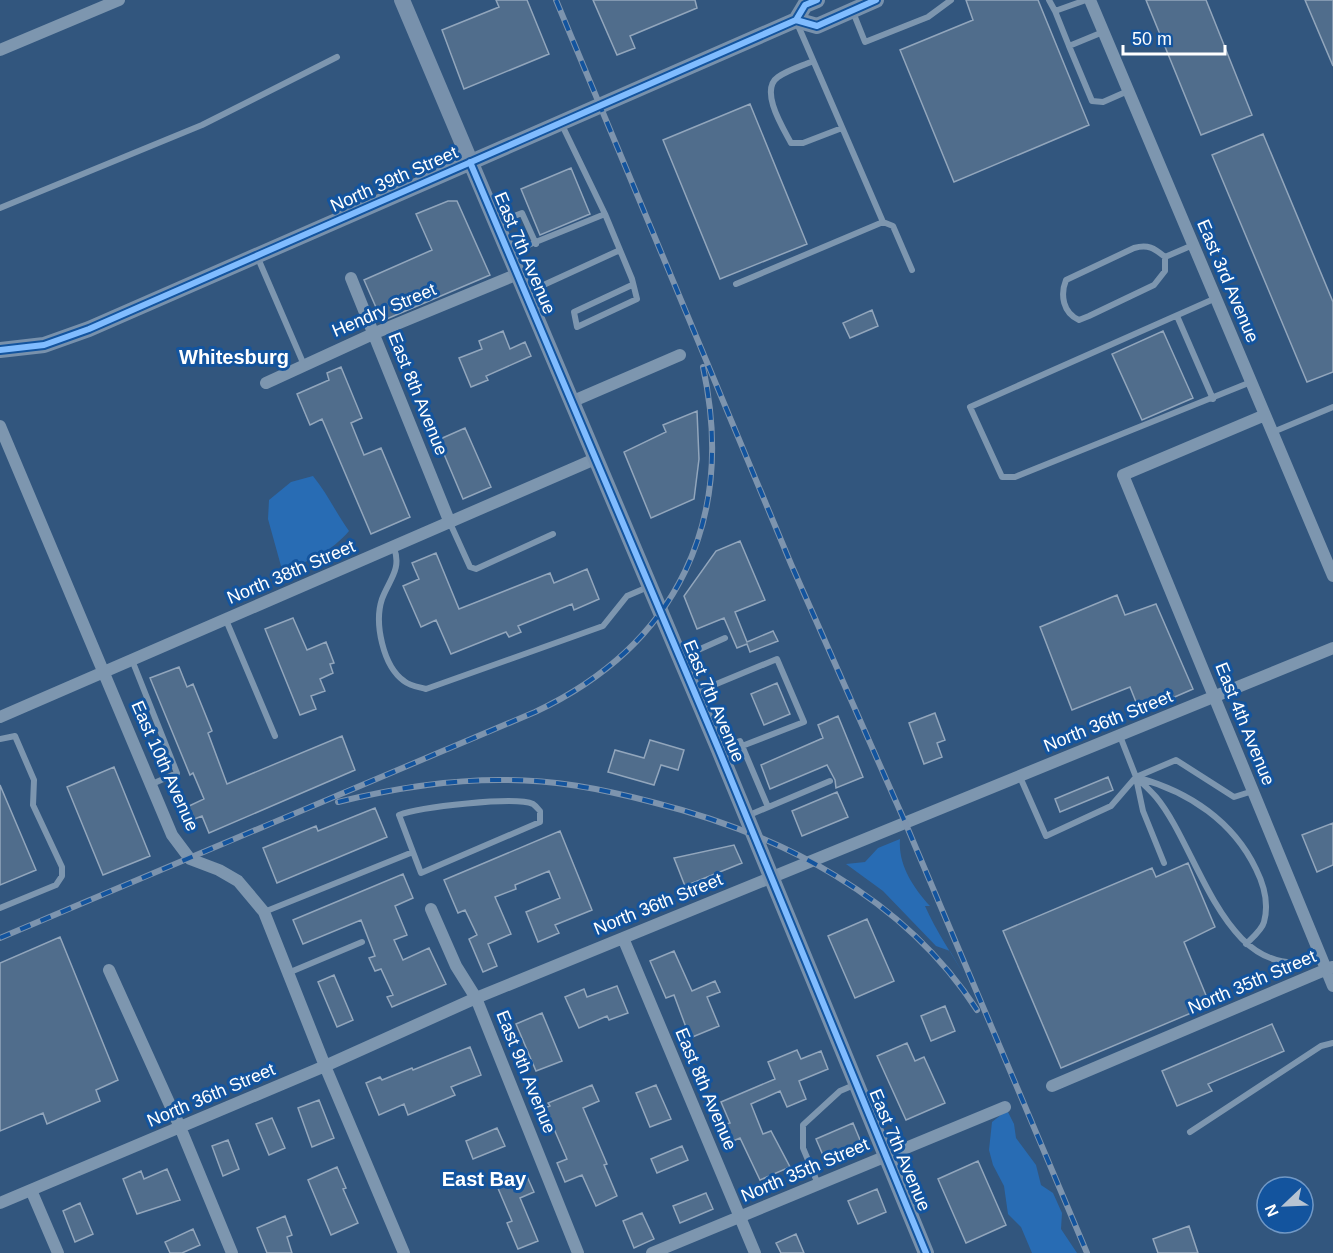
<svg xmlns="http://www.w3.org/2000/svg" width="1333" height="1253" viewBox="0 0 1333 1253" font-family="Helvetica,sans-serif">
  <style>
    .green { fill: #286cb4 }
    .building { fill: #506d8c; stroke: #92a6bc; stroke-width: 1.5 }
    .lines { fill: none; stroke-linecap: round; stroke-linejoin: round }
    .lane { stroke: #7d96af; stroke-width: 6 }
    .street { stroke: #7d96af; stroke-width: 12 }
    .secondary { stroke: #7891ac; stroke-width: 16 }
    .rail-casing { stroke: #7d94ae; stroke-width: 6 }
    .rail { stroke: #13549e; stroke-width: 4; stroke-dasharray: 11; stroke-linecap: butt }
    .cycleway-casing { stroke: #13549e; stroke-width: 10 }
    .cycleway { stroke: #80bcff; stroke-width: 6 }
    .labels { text-anchor: middle; dominant-baseline: central; stroke-width: 6; stroke-linejoin: round; paint-order: stroke }
    .street-label { font-size: 18px; fill: #fff; stroke: #13549e }
    .neighbourhood-label { font-size: 20px; font-weight: bold; fill: #fff; stroke: #13549e }
  </style>
  <rect width="100%" height="100%" fill="#32567e"/>
  <path class="green" d="M313 476C327 493 336 513 349 531 333 550 305 567 281 566L268 519 269 500 291 482Z
    M900 839C898 865 913 887 930 906H925C936 931 952 954 966 978L950 951 936 946 883 891 846 864 865 862 878 848Z
    M1007 1110 1014 1124 1016 1138 1036 1165 1041 1185 1053 1193 1062 1213 1061 1229 1077 1253H1032L1021 1227 1008 1214 1004 1186 993 1165 989 1150 992 1122Z"/>
  <path class="building" d="M496 0H527L549 54 464 89 442 30 499 7Z
    M593 0H695L697 8 630 36 635 48 617 55Z
    M966 0H1038L1089 125 954 182 900 50 973 20Z
    M1146 0H1206L1252 115 1201 135Z
    M1305 0H1333V66Z
    M750 104 807 244 720 279 663 140Z
    M1263 134 1333 302V372L1307 382 1212 155Z
    M571 168 590 214 540 235 521 189Z
    M448 201H457L490 275 382 321 364 280 432 250 416 214Z
    M872 310 878 326 850 338 843 323Z
    M503 331 510 349 525 342 531 356 486 376 488 380 471 387 459 358 482 349 479 341Z
    M1163 331 1193 398 1142 420 1112 354Z
    M341 367 362 418 351 423 364 455 381 448 410 517 371 534 322 419 310 425 297 394 329 380 327 373Z
    M697 411 699 459 694 499 651 518 624 452 666 432 663 425Z
    M465 428 491 487 463 499 438 440Z
    M740 541 765 600 735 612 747 642 773 631 778 641 750 652 747 644 737 648 724 618 697 629 684 596 716 551Z
    M436 553 459 609 550 573 554 583 587 569 599 599 574 610 572 604 518 626 521 632 509 637 506 632 451 654 436 620 421 627 403 586 419 579 412 563Z
    M1117 595 1125 615 1156 604 1193 689 1140 712 1130 687 1072 710 1040 627Z
    M293 618 307 650 326 642 334 663 330 664 333 673 320 679 325 691 311 696 316 709 300 715 265 629Z
    M179 667 187 687 193 684 212 731 208 733 227 784 342 736 355 770 209 833 202 816 192 820 187 807 204 799 193 773 190 775 150 678Z
    M777 683 790 714 764 725 751 694Z
    M935 713 945 740 937 743 942 757 924 764 909 723Z
    M838 716 863 777 836 788 835 780 827 765 770 789 761 765 823 738 818 725Z
    M650 740 684 750 678 770 661 765 654 785 608 772 615 750 644 758Z
    M114 767 150 856 103 875 67 787Z
    M1108 777 1113 790 1060 812 1055 799Z
    M0 785 36 870 0 885Z
    M837 792 848 817 802 836 792 811Z
    M375 808 387 837 277 883 263 848 316 826 318 831Z
    M1333 823V865L1317 872 1302 835Z
    M560 831 592 910 555 925 559 933 538 942 526 912 560 898 549 871 515 885 516 889 495 897 511 934 488 944 497 966 483 972 469 939 477 935 465 910 458 913 444 880Z
    M734 845 742 863 685 886 674 858Z
    M1188 863 1215 927 1184 942 1210 1005 1061 1068 1003 931 1152 868 1156 877Z
    M403 874 413 898 395 906 407 935 394 940 403 960 429 948 446 984 392 1007 387 997 393 995 381 969 375 971 369 958 375 956 361 920 303 944 293 920Z
    M867 919 894 981 855 998 828 936Z
    M60 937 118 1080 96 1090 100 1101 47 1124 43 1113 0 1131V963Z
    M674 951 692 991 715 981 720 992 707 997 719 1026 690 1038 674 995 666 998 650 961Z
    M334 975 353 1020 337 1027 318 982Z
    M617 986 628 1013 609 1020 607 1016 579 1028 565 997 584 989 587 997Z
    M945 1006 955 1031 931 1041 921 1016Z
    M542 1013 562 1061 536 1071 516 1024Z
    M1272 1024 1284 1051 1208 1084 1212 1091 1177 1106 1162 1071Z
    M907 1043 915 1061 924 1057 945 1103 906 1120 877 1056Z
    M470 1047 481 1075 451 1087 455 1095 408 1115 404 1104 379 1115 366 1083 380 1077 382 1080 412 1068 413 1070Z
    M797 1050 801 1059 821 1051 828 1069 799 1081 806 1099 787 1107 780 1091 751 1104 763 1134 771 1131 790 1167 760 1180 740 1138 733 1141 726 1124 730 1123 721 1102 775 1079 768 1062Z
    M592 1085 599 1101 583 1108 607 1164 604 1165 617 1196 596 1206 582 1175 565 1182 557 1163 567 1159 545 1108 550 1106 548 1103Z
    M656 1085 671 1119 650 1127 636 1093Z
    M319 1100 334 1138 312 1147 298 1108Z
    M272 1118 285 1148 269 1155 256 1124Z
    M853 1123 865 1152 828 1167 816 1139Z
    M497 1128 505 1146 473 1159 466 1141Z
    M228 1140 239 1169 223 1176 212 1146Z
    M682 1146 688 1160 657 1173 651 1159Z
    M978 1161 1006 1225 966 1243 938 1179Z
    M337 1167 346 1188 343 1189 358 1223 331 1235 308 1180Z
    M167 1169 180 1200 137 1214 123 1179 141 1171 144 1179Z
    M526 1174 534 1192 520 1198 538 1241 518 1249 507 1223 512 1221 497 1186Z
    M877 1189 886 1212 858 1224 848 1201Z
    M706 1193 713 1209 680 1223 673 1206Z
    M80 1203 93 1234 75 1242 63 1211Z
    M642 1213 654 1239 634 1248 623 1221Z
    M285 1216 292 1235 287 1237 292 1253H267L257 1228Z
    M1189 1226 1198 1253H1158L1153 1239Z
    M193 1229 200 1245 182 1253H170L165 1242Z
    M796 1234 804 1253H781L776 1243Z"/>
  <g class="lines">
    <path class="lane" d="M1049 0 1055 11
      M1086 0 1055 11 1069 46 1103 32
      M853 12 865 42 928 17 951 0
      M797 23 883 222
      M1069 46 1092 101 1103 102 1128 91
      M813 61C802 66 788 70 778 77 759 90 783 128 791 143H803L842 128
      M562 125 605 214 632 279 637 299 577 327 574 312 632 285
      M0 208 202 125 337 57
      M499 222 522 213 536 244
      M511 252 605 214
      M257 256 304 365
      M1165 257V271L1154 285 1089 316 1079 320C1063 313 1060 295 1066 280L1134 248C1148 244 1154 248 1165 257L1193 245
      M736 284 883 222 893 226 912 270
      M526 293 620 250
      M1216 298 970 407 1002 477H1015L1251 382
      M1177 316 1213 399
      M1273 432 1333 407
      M450 523 470 567 476 569 553 534
      M394 548C402 569 389 580 382 599 374 623 383 666 404 681 410 686 419 687 426 689L603 626 627 596 648 587
      M226 620 275 736
      M680 658 725 638
      M132 660 177 773 152 784
      M697 692 777 659 804 722 742 746
      M1120 736 1136 777 1176 760 1234 797 1253 791
      M0 739 15 736 34 780 33 805 62 867V876L56 885 0 908
      M721 749 740 741 768 807
      M1020 777 1046 836 1111 806 1136 777
      M1136 777C1143 784 1150 790 1156 797 1201 851 1225 990 1322 958
      M1136 778 1143 811 1164 863
      M1139 778C1189 792 1233 821 1256 869 1264 885 1269 904 1264 922 1262 930 1252 938 1246 944
      M747 816 830 781
      M264 912 413 852 421 873 540 822V811C538 809 536 806 533 804 516 796 419 807 399 815L413 852
      M288 973 362 942
      M1190 1132 1321 1046 1333 1043
      M818 1184 803 1148V1125L840 1091 854 1085"/>
    <path class="street" d="M1090 0 1333 576
      M0 50 119 0
      M351 278 450 523
      M266 383 375 333 518 274
      M571 402 680 355
      M1265 415 1123 475 1333 986
      M0 426 172 835 190 859 219 870 238 881 264 912 325 1066 404 1253
      M0 717 595 459
      M431 909 456 966 476 998 578 1253
      M623 938 755 1253
      M109 970 180 1127 232 1253
      M1052 1086 1332 967
      M31 1190 58 1253
      M0 1203 325 1066 476 998 1333 648
      M652 1253 1005 1107"/>
    <path class="secondary" d="M402 0 719 750 926 1253
      M796 20 817 26 876 0
      M0 350 44 345 89 329 796 20 805 5 817 0"/>
    <g class="rail-casing">
      <path id="rail" d="M556 0 791 564 905 822 1087 1253
        M338 802C391 789 444 780 500 780 552 779 602 789 652 802 780 834 903 896 977 1010
        M0 938 535 712C678 645 736 519 703 367"/>
    </g>
    <use href="#rail" class="rail"/>
    <g class="cycleway-casing">
      <path id="cycleway" d="M796 20 817 26 876 0
        M470 162 719 750 926 1253
        M0 350 44 345 89 329 796 20 805 5 817 0"/>
    </g>
    <use href="#cycleway" class="cycleway"/>
  </g>
  <g class="labels">
    <g class="street-label">
      <text transform="translate(394 179) rotate(-24)">North 39th Street</text>
      <text transform="translate(525 253) rotate(67)">East 7th Avenue</text>
      <text transform="translate(1228 281) rotate(67)">East 3rd Avenue</text>
      <text transform="translate(384 310) rotate(-23)">Hendry Street</text>
      <text transform="translate(418 394) rotate(68)">East 8th Avenue</text>
      <text transform="translate(291 572) rotate(-23)">North 38th Street</text>
      <text transform="translate(714 701) rotate(67)">East 7th Avenue</text>
      <text transform="translate(1108 721) rotate(-22)">North 36th Street</text>
      <text transform="translate(1245 724) rotate(68)">East 4th Avenue</text>
      <text transform="translate(165 766) rotate(66)">East 10th Avenue</text>
      <text transform="translate(658 904) rotate(-22)">North 36th Street</text>
      <text transform="translate(1252 982) rotate(-23)">North 35th Street</text>
      <text transform="translate(526 1072) rotate(68)">East 9th Avenue</text>
      <text transform="translate(706 1089) rotate(67)">East 8th Avenue</text>
      <text transform="translate(211 1095) rotate(-23)">North 36th Street</text>
      <text transform="translate(900 1150) rotate(67)">East 7th Avenue</text>
      <text transform="translate(805 1170) rotate(-23)">North 35th Street</text>
    </g>
    <g class="neighbourhood-label">
      <text x="234" y="357">Whitesburg</text>
      <text x="484" y="1179">East Bay</text>
    </g>
  </g>
  <g transform="translate(1285 1205) rotate(247)"><circle r="28" fill="#13549e" stroke="#7198c5" stroke-width="1.5"/>
  <path d="M0-4.5L10 22L0 15L-10 22Z" fill="#b7c4d2"/>
  <text y="-9" font-size="16" font-weight="bold" text-anchor="middle" fill="#ffffff">N</text>
  </g>
  <path d="M1123 45v9h102v-9" fill="none" stroke="#ffffff" stroke-width="3"/>
  <text x="1132" y="45" font-size="18" fill="#ffffff" stroke="#13549e" stroke-width="4.5" paint-order="stroke">50 m</text>
</svg>
